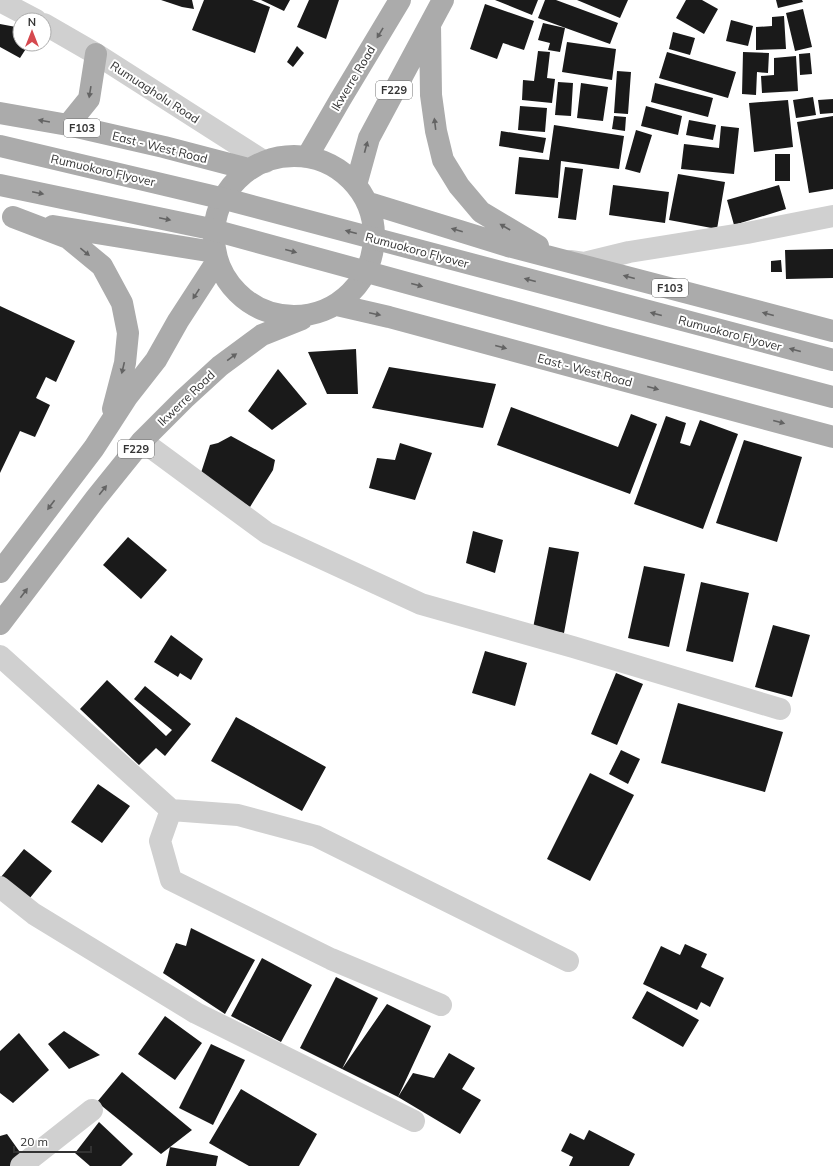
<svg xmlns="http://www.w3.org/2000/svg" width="833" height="1166" viewBox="0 0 833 1166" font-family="Mulish,sans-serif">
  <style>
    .building { fill: #1a1a1a }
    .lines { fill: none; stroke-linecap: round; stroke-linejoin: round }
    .minor { stroke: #d0d0d0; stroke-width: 22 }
    .major { stroke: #ababab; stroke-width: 22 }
    .major-bridge { stroke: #ababab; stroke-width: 22 }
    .oneway { fill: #636363 }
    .labels { text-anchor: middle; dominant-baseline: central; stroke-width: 4; stroke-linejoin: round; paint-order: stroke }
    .shield { fill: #fff; stroke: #707070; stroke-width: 1 }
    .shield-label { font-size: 11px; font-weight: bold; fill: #333 }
    .street-label { font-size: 12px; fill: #333; stroke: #fff }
  </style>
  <rect width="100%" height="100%" fill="#fff"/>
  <path class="building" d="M161 0H192L194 9 182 7Z
    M204 0H252L270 7 255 53 192 30Z
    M261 0H290L284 11Z
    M309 0H339L326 39 297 27Z
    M495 0H538L532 15Z
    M545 0H556L618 23 610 44 538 18Z
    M577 0H628L620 18Z
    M686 0H702L718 9 704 34 676 18Z
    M776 0H802L803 2 778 8Z
    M485 4 534 21 524 50 503 43 497 59 470 49Z
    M803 9 812 47 795 51 786 13Z
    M784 16 786 49 756 50V27L772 26V17Z
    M731 20 753 26 748 46 726 41Z
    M543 23 565 28 560 52 548 50 550 43 538 40Z
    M0 24 16 27 20 32V44H29L20 58 0 47Z
    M673 32 695 38 690 55 669 49Z
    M567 42 616 49 612 80 562 72Z
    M297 46 304 53 293 67 287 62Z
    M538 51 550 52 547 78 555 79 552 103 522 100 523 80 534 81Z
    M667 52 736 72 728 98 659 78Z
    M743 52 769 53 768 73 757 72 756 95 742 94Z
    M810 53 812 74 800 75 799 54Z
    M796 56 798 91 762 93 761 76 774 75V58Z
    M617 71 631 72 628 114 614 113Z
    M558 82 573 83 571 116 555 115Z
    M581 83 608 87 603 121 577 118Z
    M655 83 713 98 708 117 651 102Z
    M813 97 816 115 796 118 793 100Z
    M833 99V113L820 114 818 100Z
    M788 100 793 147 754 152 749 103Z
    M520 106 547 108 545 132 518 130Z
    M646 106 682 116 678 135 641 126Z
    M614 116 626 117 625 131 612 129Z
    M833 116V189L809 193 797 122Z
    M689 120 716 125 713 140 686 135Z
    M554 125 624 136 619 169 561 161 558 198 515 194 519 157 549 160Z
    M721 126 739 128 734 174 681 169 684 144 719 148Z
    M636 130 652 135 640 173 625 169Z
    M501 131 546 138 543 153 499 146Z
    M775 154H790V181H775Z
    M565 167 583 169 576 220 558 218Z
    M678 174 725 182 717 229 669 220Z
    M613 185 669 192 665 223 609 215Z
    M779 185 786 209 734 225 727 200Z
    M833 249V278L786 279 785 250Z
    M781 260 782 272H771V261Z
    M0 306 75 341 56 382 46 377 36 398 50 405 35 437 20 431 0 473Z
    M356 349 358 394H327L308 352Z
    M389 367 496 384 483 428 372 408Z
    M278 369 307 404 272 430 248 411Z
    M511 407 618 447 631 414 657 424 630 494 497 445Z
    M666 416 686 423 680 443 690 446 700 420 738 434 703 529 634 504Z
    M231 436 275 460 273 470 250 507 200 476 210 445 218 443Z
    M744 440 802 457 777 542 716 523Z
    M400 443 432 453 415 500 369 488 377 458 395 460Z
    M473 531 503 540 495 573 466 563Z
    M128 537 167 570 141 599 103 565Z
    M549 547 579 552 564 633 533 628Z
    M644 566 685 574 669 647 628 638Z
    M701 582 749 593 733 662 686 651Z
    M773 625 810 635 792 697 755 687Z
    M171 635 203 659 191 680 180 673 178 677 154 662Z
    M485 651 527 663 515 706 472 693Z
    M616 673 643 684 617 745 591 734Z
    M107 680 166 736 172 730 134 699 145 686 191 724 165 756 156 748 139 765 80 709Z
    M678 703 783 732 765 792 661 763Z
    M236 717 326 767 302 811 211 761Z
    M621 750 640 759 628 784 609 774Z
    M590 773 634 795 590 881 547 859Z
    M98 784 130 806 102 843 71 822Z
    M24 849 52 871 29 899 1 877Z
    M191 928 255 960 225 1014 163 973 176 943 186 946Z
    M685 944 707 954 701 967 724 978 710 1007 701 1002 697 1010 643 984 661 946 680 955Z
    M262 958 312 985 281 1042 231 1016Z
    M336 977 378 998 342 1069 300 1048Z
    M647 991 699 1020 683 1047 632 1018Z
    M387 1004 431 1026 398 1097 413 1073 434 1078 449 1053 475 1068 462 1089 481 1100 460 1134 398 1097 342 1069Z
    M165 1016 202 1043 175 1080 138 1054Z
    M64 1031 100 1055 69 1069 48 1044Z
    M19 1033 49 1070 13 1103 0 1093V1051Z
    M211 1044 245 1060 213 1125 179 1108Z
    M122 1072 192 1130 161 1154 97 1102Z
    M241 1089 317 1134 299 1166H249L209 1143Z
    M99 1122 133 1154 121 1166H90L75 1153Z
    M589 1130 635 1154 629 1166H569L573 1157 561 1151 570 1133 584 1140Z
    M7 1134 27 1162 18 1166H0V1136Z
    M170 1147 218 1156 216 1166H166Z"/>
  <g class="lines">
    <path class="minor" d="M0 1 36 20
      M44 24 96 54 265 162
      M570 261 584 263 629 252 747 233 833 216
      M142 441 267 533 421 604 573 647 780 709
      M0 656 171 810 238 815 316 836 568 961
      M171 810 160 841 171 880 331 959 441 1005
      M0 887 34 914 196 1013 414 1121
      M21 1166 92 1110"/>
    <path class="major" d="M430 25 431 95 436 131 443 160 459 186 481 212 538 246
      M0 113 68 125 164 147 248 169
      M68 125 89 99 96 54
      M214 236a80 80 0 1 1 160 0a80 80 0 1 1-160 0Z
      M307 157 340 100 400 0
      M356 185 369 138 443 0
      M369 203 508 246 833 331
      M13 217 68 238 102 266 122 303 128 333 125 363 113 409
      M53 226 214 252
      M337 305 389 317 833 437
      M0 572 94 448 127 397 156 360 178 321 217 261
      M0 624 96 498 142 441 184 399 220 366 262 335 302 319"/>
    <path class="major-bridge" d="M0 146 233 201 833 360
      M0 185 206 228 605 337 833 397"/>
  </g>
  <defs><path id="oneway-solid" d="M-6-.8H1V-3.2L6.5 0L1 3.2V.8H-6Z"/></defs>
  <g class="oneway">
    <use href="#oneway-solid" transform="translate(380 33) rotate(121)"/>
    <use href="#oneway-solid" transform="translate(90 92) rotate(99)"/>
    <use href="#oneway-solid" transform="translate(44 121) rotate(-170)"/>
    <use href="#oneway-solid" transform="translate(435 124) rotate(-97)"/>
    <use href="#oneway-solid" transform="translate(366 147) rotate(-75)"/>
    <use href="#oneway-solid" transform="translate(38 193) rotate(12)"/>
    <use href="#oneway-solid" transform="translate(165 219) rotate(12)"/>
    <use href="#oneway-solid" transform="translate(505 227) rotate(-150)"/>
    <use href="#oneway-solid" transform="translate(457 230) rotate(-164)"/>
    <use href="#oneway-solid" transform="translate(351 232) rotate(-165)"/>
    <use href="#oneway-solid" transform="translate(291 251) rotate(15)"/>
    <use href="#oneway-solid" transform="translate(85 252) rotate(39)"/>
    <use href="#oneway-solid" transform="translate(629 277) rotate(-165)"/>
    <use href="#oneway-solid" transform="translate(530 280) rotate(-165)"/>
    <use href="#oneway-solid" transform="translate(417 285) rotate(15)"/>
    <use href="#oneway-solid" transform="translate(196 294) rotate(123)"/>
    <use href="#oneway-solid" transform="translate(375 314) rotate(12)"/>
    <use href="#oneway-solid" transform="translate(656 314) rotate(-165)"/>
    <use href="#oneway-solid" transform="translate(768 314) rotate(-165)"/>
    <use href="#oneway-solid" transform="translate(501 347) rotate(15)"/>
    <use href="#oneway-solid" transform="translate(795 350) rotate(-165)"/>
    <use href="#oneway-solid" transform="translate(232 357) rotate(-36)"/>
    <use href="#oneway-solid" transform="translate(123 368) rotate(103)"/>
    <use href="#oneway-solid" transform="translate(653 388) rotate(15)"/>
    <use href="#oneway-solid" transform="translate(779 422) rotate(15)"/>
    <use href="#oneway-solid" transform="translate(103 490) rotate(-51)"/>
    <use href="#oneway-solid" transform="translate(51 505) rotate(127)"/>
    <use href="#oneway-solid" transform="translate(24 593) rotate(-53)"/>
  </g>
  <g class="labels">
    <g class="shield">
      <rect x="376" y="81" width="36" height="18" rx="3"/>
      <rect x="64" y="119" width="36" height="18" rx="3"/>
      <rect x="652" y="279" width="36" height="18" rx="3"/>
      <rect x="118" y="440" width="36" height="18" rx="3"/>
    </g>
    <g class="shield-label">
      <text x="394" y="90">F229</text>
      <text x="82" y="128">F103</text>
      <text x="670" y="288">F103</text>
      <text x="136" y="449">F229</text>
    </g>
    <g class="street-label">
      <text transform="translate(353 78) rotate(-59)">Ikwerre Road</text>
      <text transform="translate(155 92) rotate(33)">Rumuagholu Road</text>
      <text transform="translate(160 147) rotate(14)">East - West Road</text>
      <text transform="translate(103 170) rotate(13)">Rumuokoro Flyover</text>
      <text transform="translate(417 250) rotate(15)">Rumuokoro Flyover</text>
      <text transform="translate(730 333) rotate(15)">Rumuokoro Flyover</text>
      <text transform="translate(585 370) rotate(15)">East - West Road</text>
      <text transform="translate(186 398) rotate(-44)">Ikwerre Road</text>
    </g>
  </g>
  <g transform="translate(32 32)"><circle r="19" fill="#ffffff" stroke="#adadad"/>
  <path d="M0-3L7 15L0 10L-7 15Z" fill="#d5494f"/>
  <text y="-6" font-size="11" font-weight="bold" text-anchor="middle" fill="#333333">N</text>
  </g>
  <path d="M14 1146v6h77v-6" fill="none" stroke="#333333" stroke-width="2"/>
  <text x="20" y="1146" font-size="12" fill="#333333" stroke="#ffffff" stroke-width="3" paint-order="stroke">20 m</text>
</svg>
